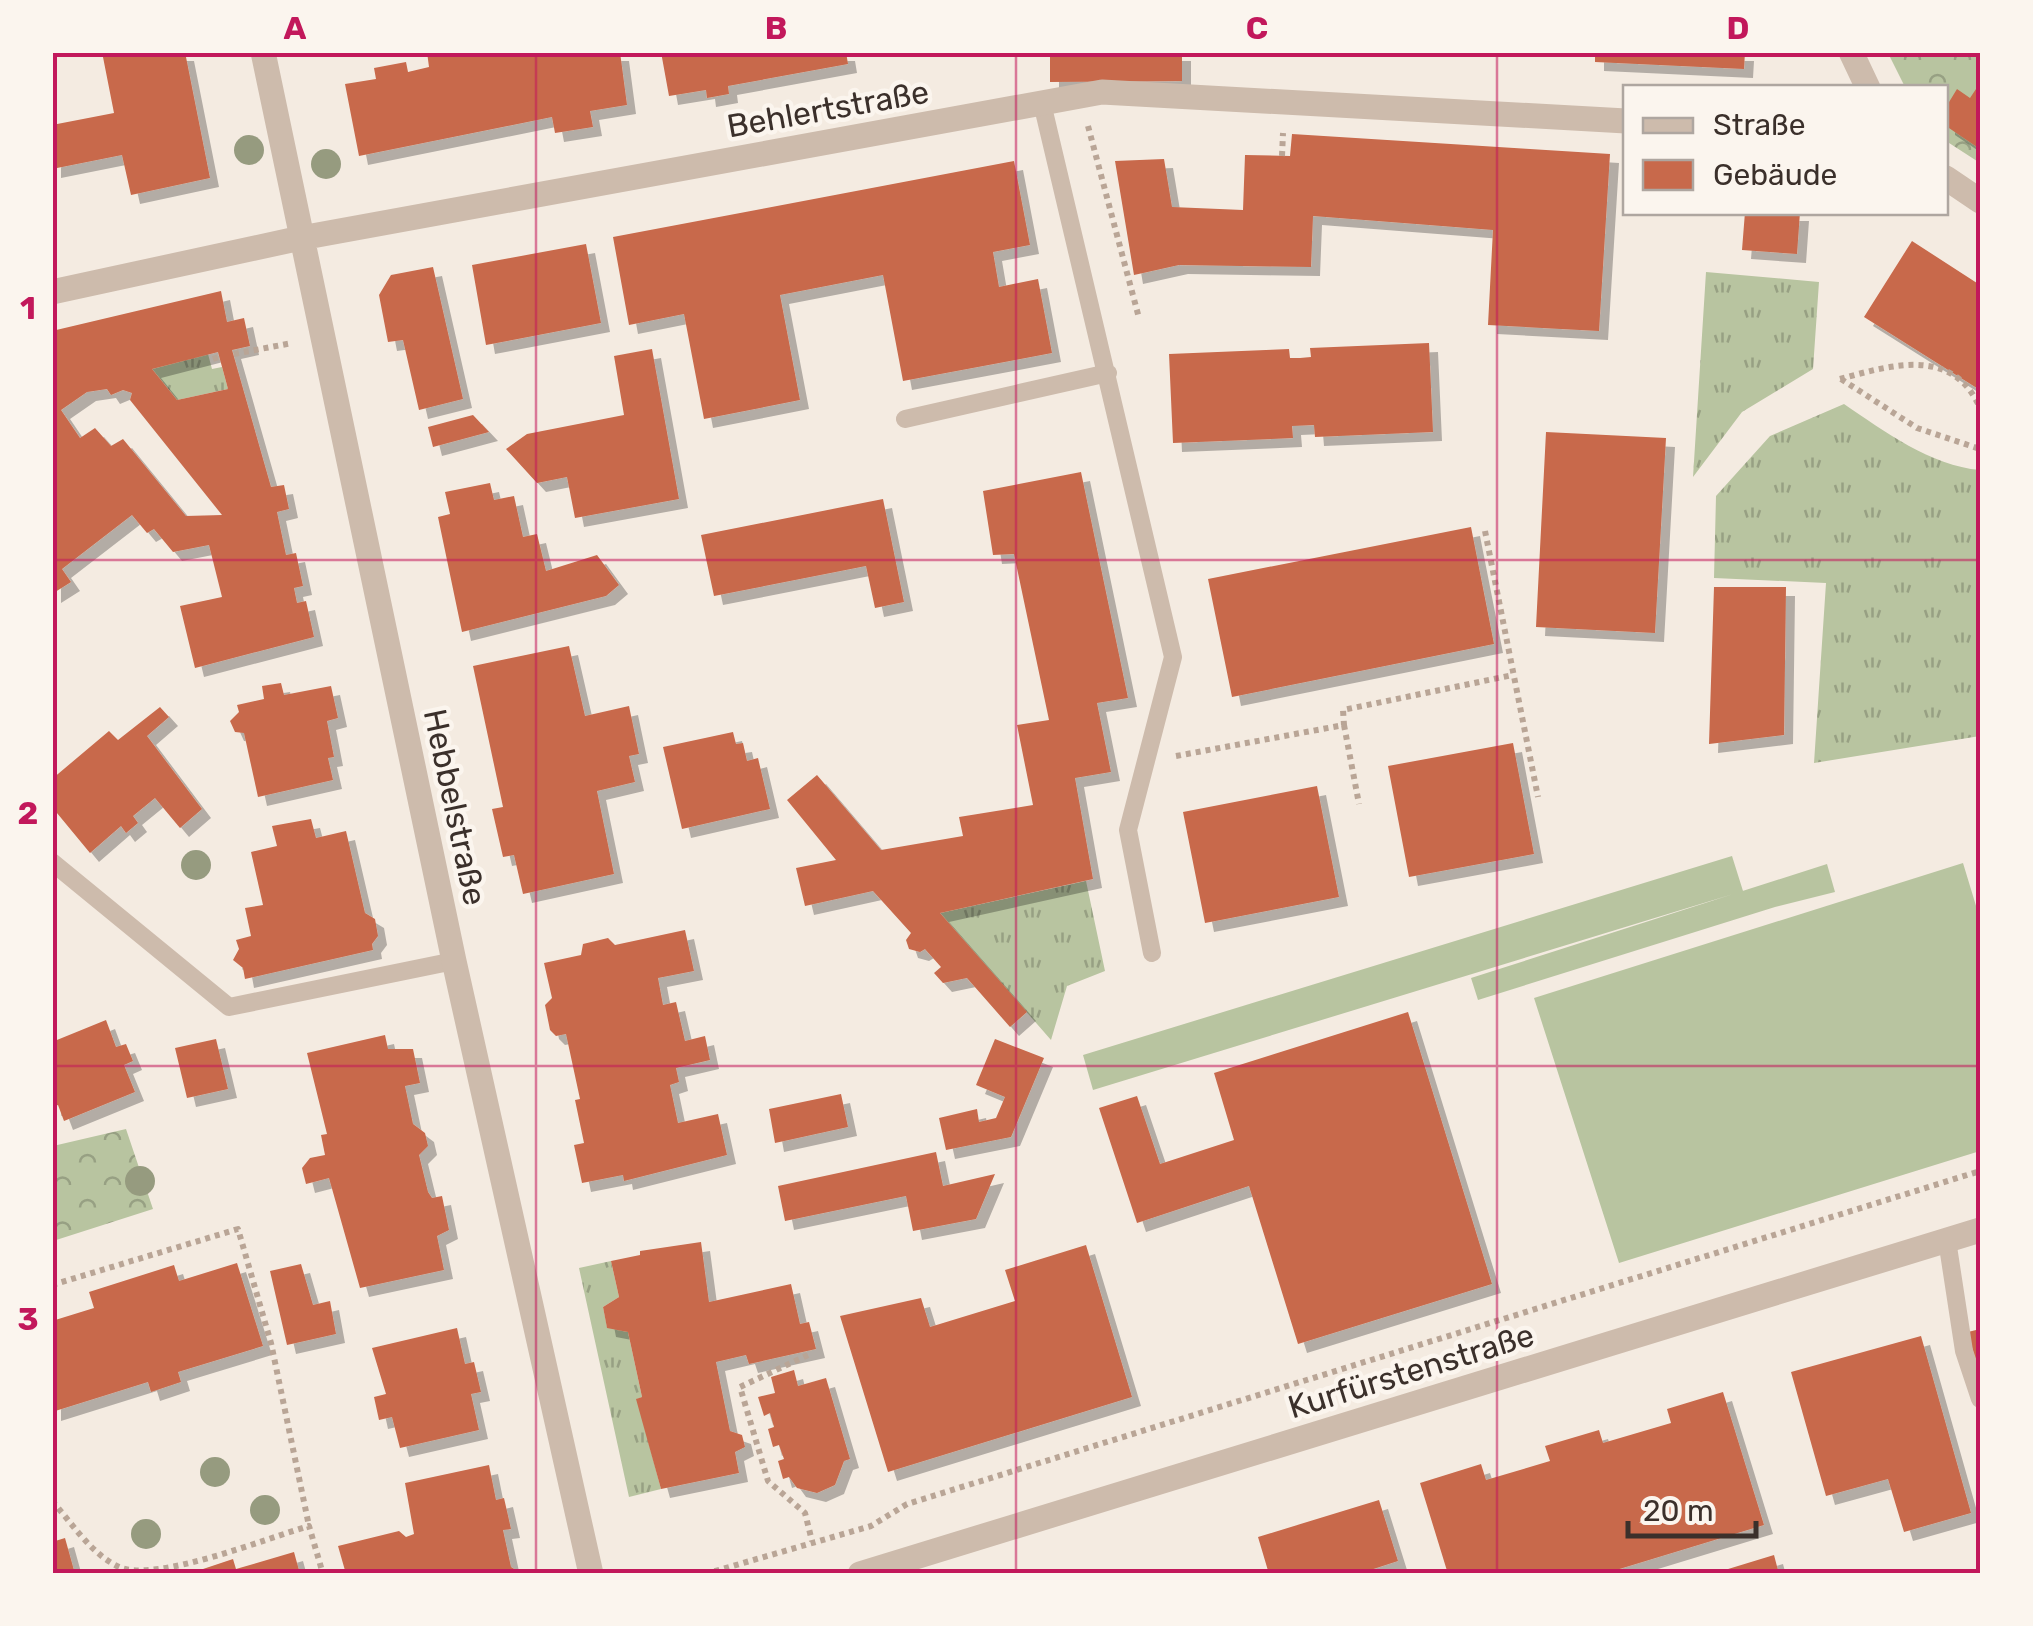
<svg xmlns="http://www.w3.org/2000/svg" width="2033" height="1626" viewBox="0 0 2033 1626" font-family="Rubik,sans-serif">
  <style>
    .grass { fill: url(#grass-tufts) }
    .forest { fill: url(#forest-crowns) }
    .pitch { fill: #b8c4a0 }
    .building { fill: #c8694b; fill-rule: evenodd; filter: url(#shadow) }
    .lines { fill: none; stroke-linecap: round; stroke-linejoin: round }
    .path { stroke: #b9a596; stroke-width: 6; stroke-dasharray: 5 5; stroke-linecap: butt }
    .service { stroke: #cdbbac; stroke-width: 18 }
    .minor { stroke: #cdbbac; stroke-width: 25 }
    .tertiary { stroke: #cdbbac; stroke-width: 25 }
    .tree { fill: #969b7f }
    .grid { fill: none; stroke: #c2185b; stroke-width: 2.5; stroke-opacity: 0.55 }
    .labels { text-anchor: middle; dominant-baseline: central; stroke-width: 9; stroke-linejoin: round; paint-order: stroke }
    .street-label { font-size: 32px; fill: #3b302b; stroke: #fbf5ee }
    .neatline { fill: none; stroke: #c2185b; stroke-width: 4 }
    .grid-label { font-size: 32px; text-anchor: middle; font-weight: bold; fill: #c2185b }
  </style>
  <defs>
    <pattern id="grass-tufts" width="24" height="20" patternUnits="userSpaceOnUse" patternTransform="scale(2.5)"><rect width="24" height="20" fill="#b8c4a0"/><path d="M3 7l-1-3M5 7V3M7 7l1-3M15 17l-1-3M17 17v-4M19 17l1-3" fill="none" stroke="#97a083"/></pattern>
    <pattern id="forest-crowns" width="20" height="18" patternUnits="userSpaceOnUse" patternTransform="scale(2.5)"><rect width="20" height="18" fill="#b8c4a0"/><path d="M2 6a3 3 0 1 1 6 0M12 15a3 3 0 1 1 6 0" fill="none" stroke="#97a083"/></pattern>
    <filter id="shadow"><feDropShadow dx="9" dy="9" stdDeviation="0" flood-color="#0004"/></filter>
  </defs>
  <rect width="100%" height="100%" fill="#f4ebe1"/>
  <path class="grass" d="M1706 272 1819 282 1813 369 1742 412 1693 477Z
    M208 354 212 369 222 367 228 389 177 400 152 369Z
    M1844 404C1884 431 1931 466 1980 470V736L1814 763 1826 583 1714 578 1716 496 1770 436Z
    M1086 881 1105 971 1067 986 1051 1040 940 913Z
    M611 1261 619 1297 603 1307 607 1327 628 1332 642 1397 637 1399 661 1489 629 1497 579 1268Z"/>
  <path class="forest" d="M1888 53H1980V163L1946 141V88L1905 87Z
    M126 1129 153 1209 53 1241V1146Z"/>
  <path class="pitch" d="M1732 856 1743 891 1093 1090 1083 1055Z
    M1963 863 1980 919V1151L1619 1263 1534 998Z
    M1827 864 1835 892 1775 907 1478 1000 1471 978Z"/>
  <path class="building" d="M102 52H185L210 178 131 195 122 155 52 169V125L114 113Z
    M427 52H620L627 105 590 111 593 127 555 133 552 117 359 156 345 84 376 79 374 68 406 62 408 72 429 67Z
    M661 52H846L848 64 728 86 729 94 707 98 706 90 669 96Z
    M1050 52H1182V81L1050 82Z
    M1595 52H1745L1744 69 1595 62Z
    M1980 83V149L1946 126V107L1957 89 1970 98Z
    M1292 134 1610 154 1599 331 1488 325 1493 230 1313 216 1311 267 1179 265 1134 275 1115 161 1164 159 1172 207 1243 210 1245 155 1290 156Z
    M1014 161 1030 245 993 252 999 287 1038 279 1052 353 903 381 883 275 780 295 800 400 704 419 684 314 629 325 613 237Z
    M1745 212H1800L1797 254 1742 250Z
    M1912 241 1980 285V390L1864 317Z
    M586 244 601 323 486 345 472 265Z
    M433 267 463 399 419 410 403 340 388 342 379 295 391 275Z
    M221 291 227 322 244 318 250 346 232 350 271 487 284 485 289 509 277 512 286 555 296 553 303 586 294 588 297 603 306 601 314 637 195 668 180 606 222 597 209 545 173 552 154 529 147 533 132 515 62 569 71 582 52 594V331ZM218 352 228 389 177 400 152 369ZM107 389 111 395 123 390 132 393 130 400 222 515 186 516 123 439 111 446 95 428 80 438 61 410 87 392Z
    M1429 343 1433 432 1315 437 1314 425 1292 426 1293 438 1173 443 1169 354 1289 349 1290 358H1300L1311 357 1310 348Z
    M652 349 679 499 575 518 567 477 537 483 506 449 527 434 624 415 614 356Z
    M473 415 489 432 433 447 428 427Z
    M1546 432 1666 438 1655 633 1536 627Z
    M1081 472 1128 698 1097 703 1111 772 1075 778 1093 879 940 913 1027 1012 1010 1027 967 978 943 983 934 973 941 967 925 949 920 952 909 949 906 940 911 933 873 891 805 906 796 868 836 860 787 800 817 775 881 850 963 836 959 817 1033 805 1017 725 1049 720 1014 554 993 555 983 491Z
    M490 483 494 500 514 496 523 537 537 534 546 571 597 555 619 585 606 596 462 632 438 517 450 514 445 492Z
    M883 499 904 602 875 608 866 566 714 596 701 535Z
    M1471 527 1494 644 1232 697 1208 579Z
    M1714 587H1786L1784 735 1709 744Z
    M569 646 585 716 629 706 639 754 629 756 635 782 597 791 614 874 523 894 514 855 503 857 492 809 503 807 473 666Z
    M281 683 284 695 331 686 338 718 327 721 334 757 328 758 333 780 258 797 244 733 235 732 230 721 239 712 237 705 264 699 262 686Z
    M160 707 169 717 147 736 202 809 180 828 155 798 133 816 138 823 126 833 121 826 90 853 52 807V779L109 731 118 740Z
    M733 732 736 744 743 743 747 761 758 758 770 809 682 829 663 747Z
    M1513 743 1534 854 1409 877 1388 766Z
    M1317 786 1339 897 1205 923 1183 812Z
    M311 819 316 838 346 831 365 913 375 919 378 936 372 944 373 950 245 979 243 968 233 960 239 949 236 940 251 936 245 908 263 905 251 852 277 846 272 826Z
    M685 930 694 971 658 978 663 1005 676 1002 685 1041 705 1036 710 1060 676 1068 679 1082 670 1085 678 1123 718 1114 727 1155 624 1181 623 1175 582 1183 574 1145 584 1143 575 1100 580 1099 566 1034 556 1036 550 1030 545 1005 552 998 544 963 581 955 583 944 608 938 615 945Z
    M1408 1012 1492 1284 1298 1344 1249 1186 1137 1223 1099 1108 1137 1096 1160 1164 1234 1140 1214 1073Z
    M106 1020 116 1047 126 1044 133 1061 124 1065 135 1092 64 1121 58 1105 52 1107V1042Z
    M385 1035 388 1049H413L420 1083 405 1086 413 1124 425 1133 428 1146 419 1155 428 1192 432 1198 442 1196 449 1230 437 1236 444 1270 360 1288 329 1178 306 1184 302 1168 310 1158 325 1155 321 1135 327 1134 307 1053Z
    M216 1039 228 1089 187 1098 175 1048Z
    M995 1039 1044 1058 1011 1137 946 1150 939 1118 977 1109 979 1122 996 1118 1005 1097 976 1085Z
    M841 1094 848 1127 775 1143 769 1109Z
    M936 1152 943 1186 995 1174 976 1219 913 1231 906 1196 785 1221 778 1186Z
    M701 1242 709 1302 791 1284 800 1324 809 1322 816 1349 749 1364 746 1355 716 1362 730 1431 742 1435 745 1447 735 1452 739 1473 661 1489 636 1399 642 1397 628 1332 607 1328 603 1307 619 1297 611 1261 640 1255V1251Z
    M1086 1245 1132 1397 888 1472 840 1316 921 1298 930 1327 1015 1301 1005 1270Z
    M237 1263 263 1346 178 1372 181 1382 151 1392 148 1382 52 1412V1321L94 1308 89 1292 174 1265 179 1281Z
    M301 1264 313 1305 330 1301 336 1334 287 1345 270 1271Z
    M457 1328 465 1364 474 1362 481 1392 471 1394 479 1430 400 1448 392 1417 379 1420 374 1397 386 1394 372 1348Z
    M1980 1329V1374H1979L1968 1332Z
    M1921 1336 1971 1513 1904 1532 1888 1479 1826 1496 1791 1372Z
    M794 1370 798 1386 826 1378 850 1459 844 1461 835 1485 817 1493 797 1488 789 1477 783 1479 778 1461 784 1459 779 1445 773 1447 768 1429 774 1427 770 1413 764 1416 758 1397 775 1393 771 1377Z
    M1723 1392 1764 1525 1603 1574H1448L1420 1483 1481 1464 1486 1480 1550 1461 1545 1446 1599 1430 1603 1443 1671 1423 1667 1409Z
    M489 1465 496 1500 504 1498 511 1529 503 1530 511 1567 522 1574H346L338 1546 399 1531 406 1537 414 1534 405 1483Z
    M1379 1500 1398 1561 1358 1574H1269L1258 1537Z
    M65 1538 75 1574H52V1542Z
    M294 1552 300 1574H188L233 1559 236 1569Z
    M1774 1555 1779 1574H1716L1715 1573Z"/>
  <g class="lines">
    <path class="path" d="M1088 126 1139 318
      M1282 156 1283 133
      M234 354 292 343
      M213 359 219 357
      M1840 379C1891 365 1953 346 1980 408
      M1841 379 1917 428 1980 449
      M1485 531 1538 797
      M1344 725 1359 804
      M1176 756 1344 725 1343 710 1513 675
      M52 1285 238 1229 271 1343 309 1526
      M808 1355 740 1387 768 1481 805 1513 812 1541
      M52 1501C72 1523 91 1554 119 1567 156 1583 267 1538 309 1526L323 1574
      M705 1574 871 1526 907 1504 1980 1171"/>
    <path class="service" d="M1042 103 1173 657 1128 830 1152 953
      M905 419 1108 373
      M52 862 229 1007 454 961
      M1947 1240 1964 1351 1980 1399"/>
    <path class="minor" d="M263 52 454 961 591 1574
      M52 292 301 238 1102 92 1626 121"/>
    <path class="tertiary" d="M1851 52 1868 88
      M1946 178 1980 201
      M860 1574 1980 1230"/>
  </g>
  <g class="tree">
    <circle cx="249" cy="150" r="15"/>
    <circle cx="326" cy="164" r="15"/>
    <circle cx="196" cy="865" r="15"/>
    <circle cx="140" cy="1181" r="15"/>
    <circle cx="215" cy="1472" r="15"/>
    <circle cx="265" cy="1510" r="15"/>
    <circle cx="146" cy="1534" r="15"/>
  </g>
  <path class="grid" d="M536 52V1574M1016 52V1574M1497 52V1574M52 560H1980M52 1066H1980"/>
  <g class="labels">
    <g class="street-label">
      <text transform="translate(828 109) rotate(-10)">Behlertstraße</text>
      <text transform="translate(455 807) rotate(78)">Hebbelstraße</text>
      <text transform="translate(1411 1371) rotate(-17)">Kurfürstenstraße</text>
    </g>
  </g>
  <rect width="2033" height="1626" fill="none" stroke="#fbf5ee" stroke-width="110"/>
  <rect x="1623" y="85" width="325" height="130" fill="#fbf5ee" stroke="#aea6a0" stroke-width="2.5"/>
  <rect x="1643" y="118" width="50" height="15" fill="#cdbbac" stroke="#aea6a0" stroke-width="2.5"/>
  <text x="1713" y="135" font-size="30" fill="#3b302b">Straße</text>
  <rect x="1643" y="160" width="50" height="30" fill="#c8694b" stroke="#aea6a0" stroke-width="2.5"/>
  <text x="1713" y="185" font-size="30" fill="#3b302b">Gebäude</text>
  <path d="M1628 1521v15h128v-15" fill="none" stroke="#3b302b" stroke-width="5"/>
  <text x="1643" y="1521" font-size="30" fill="#3b302b" stroke="#fbf5ee" stroke-width="8" paint-order="stroke">20 m</text>
  <rect x="55" y="55" width="1923" height="1516" class="neatline"/>
  <g class="grid-label">
    <text x="295" y="39">A</text>
    <text x="776" y="39">B</text>
    <text x="1257" y="39">C</text>
    <text x="1738" y="39">D</text>
    <text x="28" y="319">1</text>
    <text x="28" y="824">2</text>
    <text x="28" y="1330">3</text>
  </g>
</svg>
